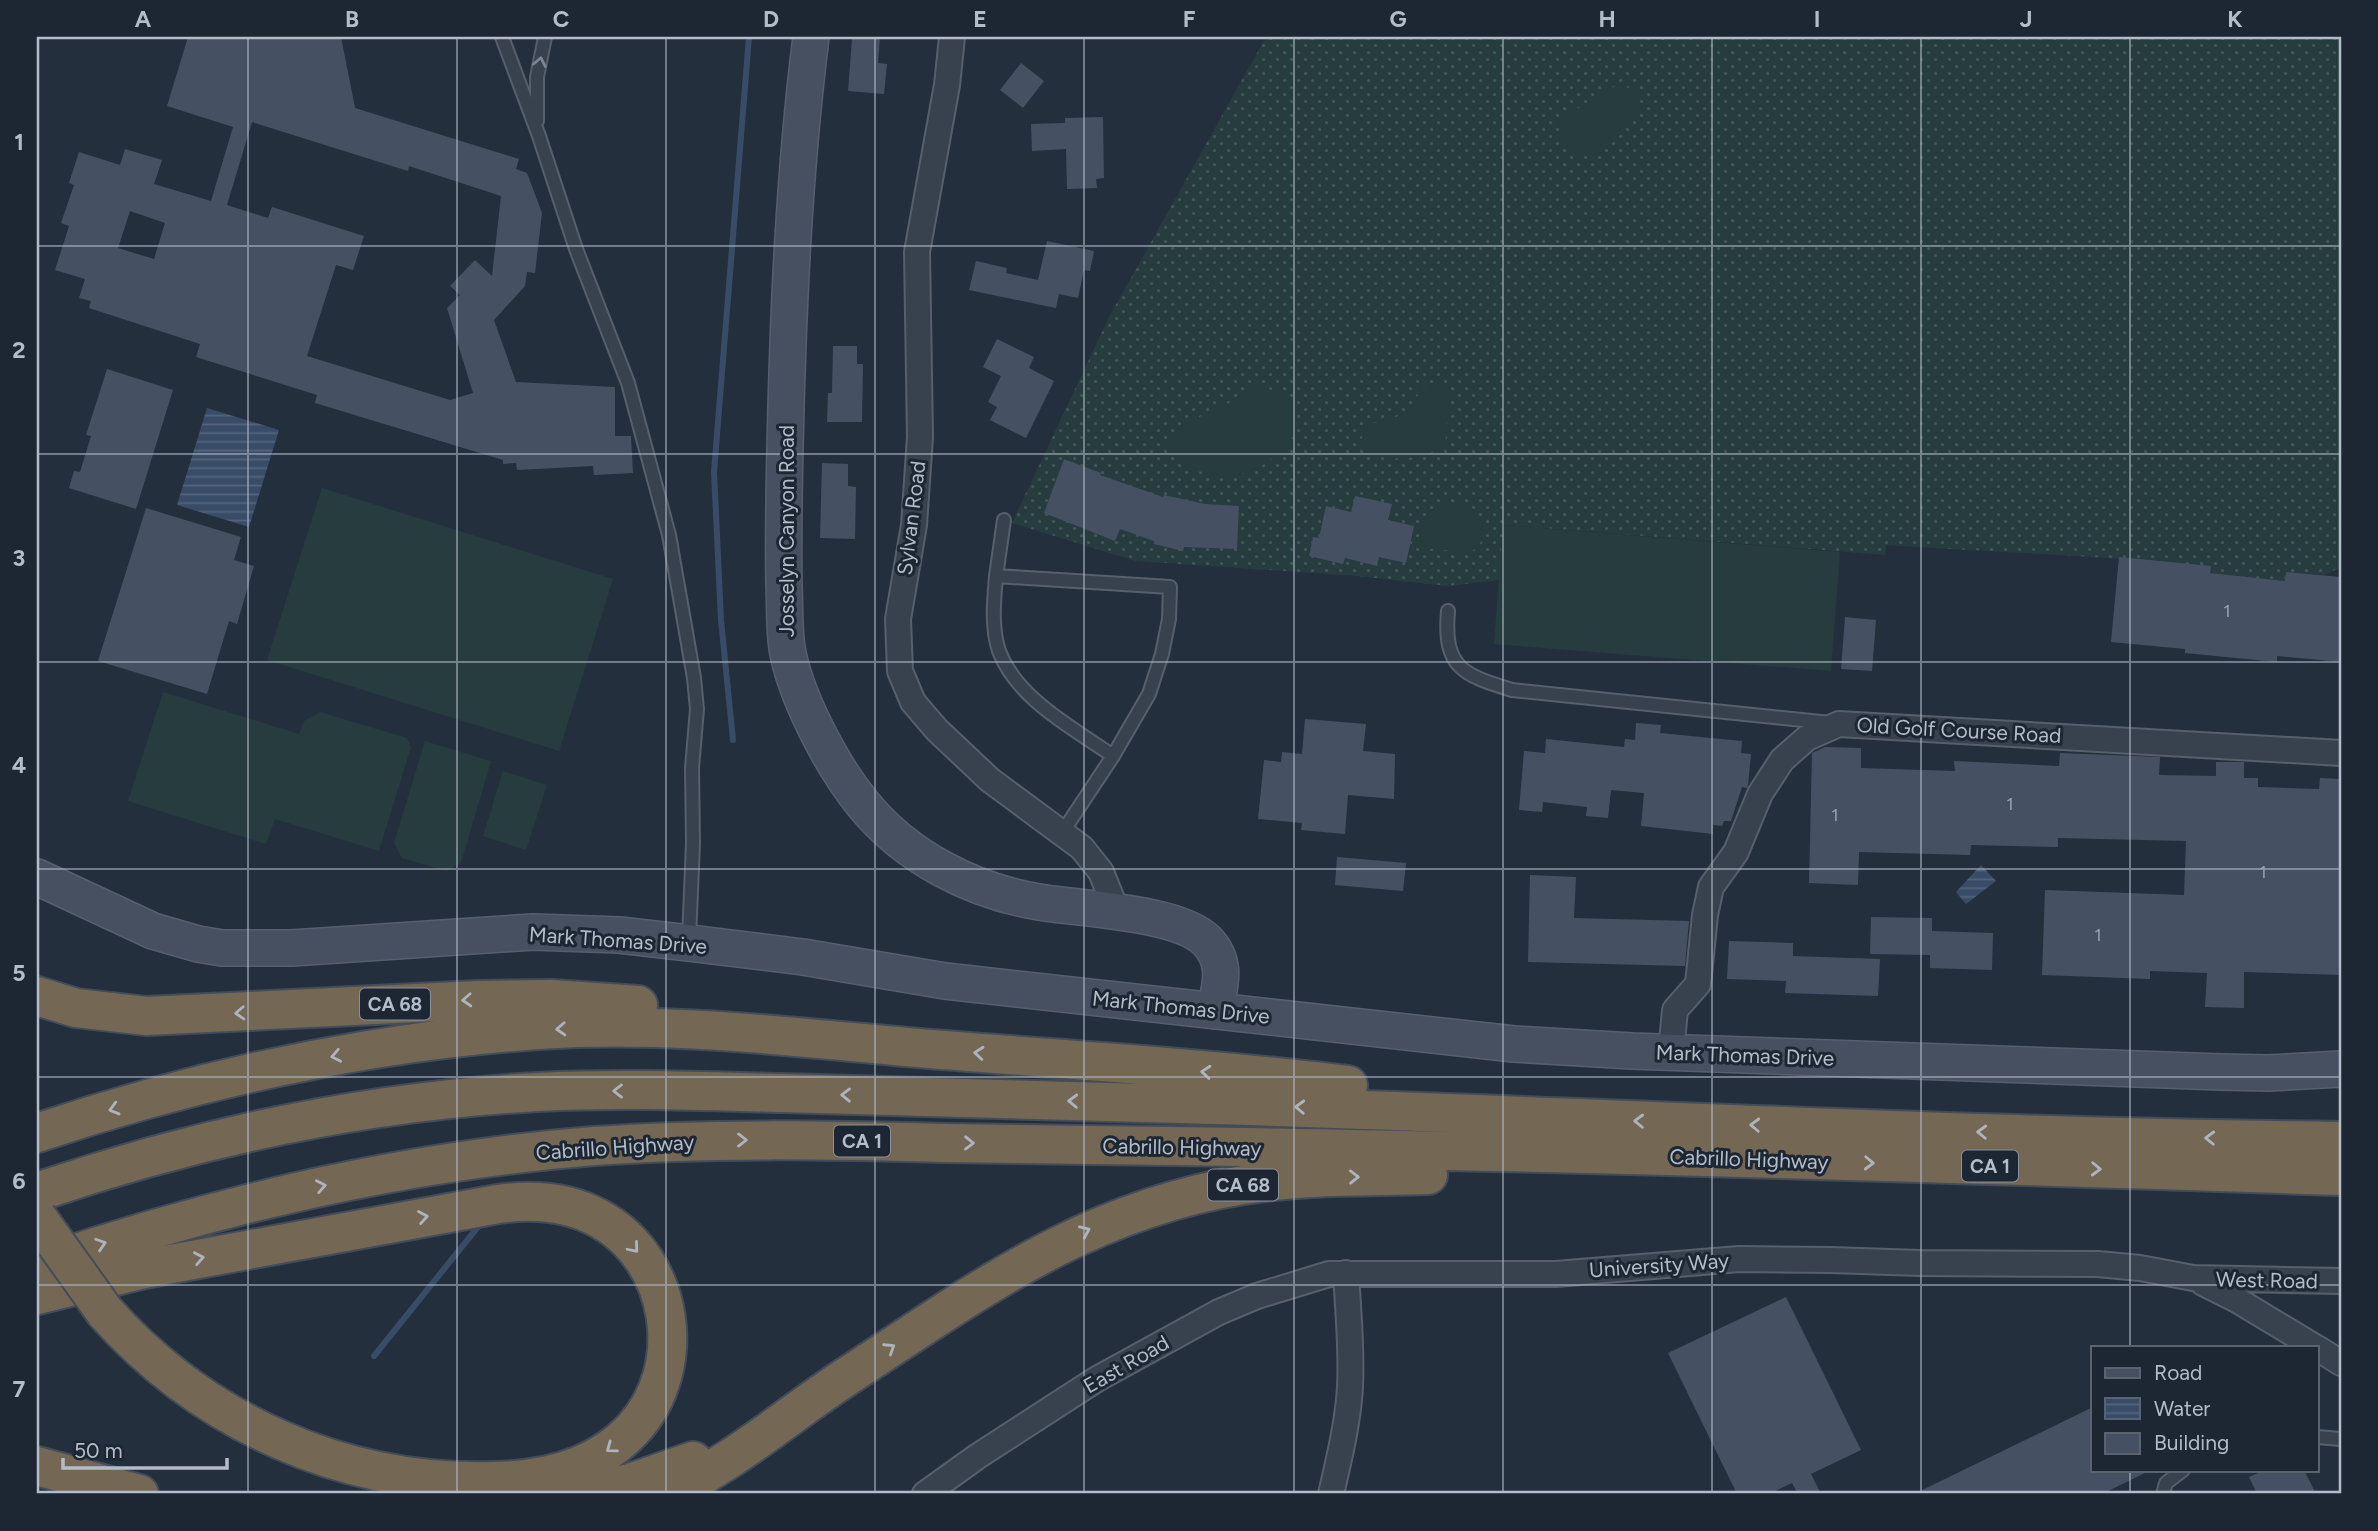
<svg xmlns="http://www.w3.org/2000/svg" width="2378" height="1531" viewBox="0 0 2378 1531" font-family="Figtree,sans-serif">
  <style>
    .grass { fill: url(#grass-dots) }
    .garden { fill: #263c3f }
    .water { fill: url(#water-rules) }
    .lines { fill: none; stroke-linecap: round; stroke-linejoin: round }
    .stream { stroke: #394c67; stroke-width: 6 }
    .building { fill: #455162; fill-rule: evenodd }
    .lane-casing { stroke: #565f6c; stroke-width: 16 }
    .street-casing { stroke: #565f6c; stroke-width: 28 }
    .secondary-casing { stroke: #565f6c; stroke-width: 38 }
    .highway-casing { stroke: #434c59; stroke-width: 42 }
    .lane { stroke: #38414e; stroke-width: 12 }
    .street { stroke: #38414e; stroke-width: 24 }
    .secondary { stroke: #465061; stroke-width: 35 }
    .highway { stroke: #746855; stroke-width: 38 }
    .highway-bridge-casing { stroke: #434c59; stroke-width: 42; stroke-linecap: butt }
    .highway-bridge { stroke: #746855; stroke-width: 38 }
    .oneway { stroke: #7c8592 }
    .oneway2 { stroke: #aeb4bd }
    .grid { fill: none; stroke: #b4bcc9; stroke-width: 2; stroke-opacity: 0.55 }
    .labels { text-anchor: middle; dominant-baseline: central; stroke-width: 6; stroke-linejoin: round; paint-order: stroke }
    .number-label { font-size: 18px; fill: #98a1af }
    .shield { fill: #1d2633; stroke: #878f9c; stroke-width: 2 }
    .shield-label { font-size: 19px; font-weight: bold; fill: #b4bcc9 }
    .street-label { font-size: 21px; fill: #b4bcc9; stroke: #1d2633 }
    .neatline { fill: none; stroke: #b4bcc9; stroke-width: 2.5 }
    .grid-label { font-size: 23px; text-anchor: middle; font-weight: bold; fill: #b4bcc9 }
  </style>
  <defs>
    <pattern id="grass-dots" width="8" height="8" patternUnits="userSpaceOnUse" patternTransform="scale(1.75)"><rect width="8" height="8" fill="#263c3f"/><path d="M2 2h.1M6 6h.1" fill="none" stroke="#435659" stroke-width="1.8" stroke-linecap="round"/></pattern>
    <pattern id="water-rules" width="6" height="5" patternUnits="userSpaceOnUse" patternTransform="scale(1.75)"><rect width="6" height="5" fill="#394c67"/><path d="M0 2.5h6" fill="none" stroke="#53647b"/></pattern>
  </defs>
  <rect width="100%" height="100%" fill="#242f3e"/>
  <path class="grass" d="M1266 37H2341V567L2325 575 2286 572 2285 581 2210 573V566C2102 556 1994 552 1886 545L1885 555 1504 525 1499 580 1448 586 1357 576 1136 561 1012 523 1109 317Z"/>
  <path class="garden" d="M1621 85 1634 90 1640 100 1637 111 1631 118 1593 153 1577 154 1565 148C1556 136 1557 116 1572 110 1579 107 1587 107 1593 102 1603 95 1608 87 1621 85Z
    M1437 384 1450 389C1452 398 1448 403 1447 411 1445 422 1450 434 1443 444 1430 462 1367 466 1361 440L1368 425 1402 415 1410 409 1422 388Z
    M1255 387C1275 387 1302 401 1297 426 1291 454 1248 478 1221 477 1206 476 1193 468 1182 460 1148 434 1201 417 1218 409 1231 403 1241 393 1255 387Z
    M322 488 613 579 559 751 267 660Z
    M1456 504 1469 506 1481 517C1486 551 1476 555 1445 550 1438 550 1429 550 1424 545 1419 541 1419 535 1420 530 1423 509 1438 506 1456 504Z
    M1503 525 1840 552 1831 671 1494 644Z
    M163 692 299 734 304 721 320 712 407 738 411 747 379 851 275 819 266 844 128 801Z
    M425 741 491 761 461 863 446 871 402 858 394 843Z
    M503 771 547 785 526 850 483 836Z"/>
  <path class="water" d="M207 408 279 430 249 527 177 505Z
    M1981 865 1996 881 1966 904 1956 892Z"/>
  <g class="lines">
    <path class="stream" d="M733 740 721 620 714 472 749 37
      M374 1356 481 1223"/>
  </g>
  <path class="building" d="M188 37H341L355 108 519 159 516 169 527 173 542 213 535 273 527 272 525 286 494 320 516 382 615 387V436H631L633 473 594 475 593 466 517 470 516 463 503 464V460L315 403 317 395 196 357 200 344 89 308 91 301 79 298 85 279 55 270 69 226 61 223 74 185 69 183 79 152 120 165 125 149 162 160 154 184 211 201 233 127 167 106ZM252 122 408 171 409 166 501 196 492 276 475 260 450 286 460 295 447 308 473 393 450 400 307 356 336 265 353 270 364 236 272 207 268 218 227 205ZM130 211 165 223 154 259 118 248Z
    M856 37H880L878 63 887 64 884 94 848 91 852 39H856Z
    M1021 63 1044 81 1023 108 1000 90Z
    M1103 117 1104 178 1096 179 1097 188 1067 189 1066 149 1032 151 1031 124 1065 123V118Z
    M1047 241 1094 251 1090 271 1084 270 1078 298 1059 294 1056 308 969 290 976 261 1007 268 1006 273 1038 280Z
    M997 339 1034 357 1029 368 1054 381 1026 438 990 420 997 407 988 402 1001 376 983 367Z
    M833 346H857V364H863L862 422H827L828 393H832Z
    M107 369 173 390 136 509 69 488 74 471 80 472 91 436 86 435Z
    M1064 459 1101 473 1100 475 1163 497 1164 495 1205 504 1239 506 1237 549 1184 547 1183 551 1154 544V541L1120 529 1115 541 1044 513Z
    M822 463 848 464V486L856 487 855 539 820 538Z
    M1355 496 1392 504 1388 520 1414 526 1406 563 1379 557 1377 566 1345 558 1343 564 1309 556 1313 537 1319 538 1326 506 1351 512Z
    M146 508 241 537 234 560 254 566 237 624 229 621 207 694 98 661Z
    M2119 557 2211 566 2210 573 2285 581 2286 572 2341 577V662L2277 656V662L2185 653V649L2111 642Z
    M1845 617 1876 620 1872 671 1841 669Z
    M1305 719 1366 724 1363 751 1395 754 1394 799 1348 795 1345 834 1301 830 1302 823 1258 819 1264 760 1281 762 1282 752 1302 754Z
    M1636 723 1661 725 1660 733 1742 741 1741 753 1751 754 1748 785 1747 788 1742 787 1731 821H1724L1722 826 1713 825V834L1641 826 1644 793 1611 790 1608 818 1586 816 1587 807 1543 802 1542 812 1519 810 1524 751 1545 753 1546 739 1624 747 1625 739 1635 740Z
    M1825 747 1861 748V768L1955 771 1954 761 2059 766 2060 753 2160 757 2159 775 2216 776V762H2244V778H2258V787L2319 789 2320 778 2341 779V975L2244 972V1008L2205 1007 2207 973 2150 971V979L2042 975 2045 890 2184 895 2186 841 2058 838V847L1971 845 1970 855 1859 852 1858 885 1809 883 1812 753Z
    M1337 857 1406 863 1403 891 1335 885Z
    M1530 875 1576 877 1574 918 1689 921 1685 966 1528 962Z
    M1871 917 1932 918V931L1993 933 1992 970 1930 968V955L1870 954Z
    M1729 941 1793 943V956L1880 959 1878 996 1785 993 1786 981 1727 979Z
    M1786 1297 1861 1450 1811 1474 1821 1494H1798L1792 1483 1769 1494H1737L1668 1353Z
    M2093 1407V1470H2151L2102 1494H1914Z
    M2265 1470H2304L2316 1494H2257L2249 1477Z"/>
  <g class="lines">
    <g class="lane-casing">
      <path id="lane" d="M502 37 539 136 576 249 628 383 669 535 694 678 697 709 692 768 693 843 689 939
        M537 121V77L545 37
        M996 576 1004 520
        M1448 611C1443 668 1463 675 1512 690L1831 723
        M1062 833 1113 756 1149 694 1162 654 1169 619 1170 587 996 576C994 600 991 627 999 651 1017 699 1073 728 1113 756
        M2317 1437 2341 1439
        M2163 1494 2166 1483 2183 1470"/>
    </g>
    <g class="street-casing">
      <path id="street" d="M952 37 947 85 917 252 920 437 914 525 898 619 900 671 913 702 937 730 990 780 1082 848 1101 872 1117 912
        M1671 1052 1675 1010 1698 984 1705 915 1711 887 1736 852 1760 794 1782 760 1807 738 1839 724 2341 753
        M2203 1283 2237 1300 2315 1347
        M2317 1348 2341 1363
        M925 1494 978 1456 1097 1379 1219 1312 1257 1296 1329 1274H1556L1739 1259 1831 1260 1920 1263 2098 1264 2140 1268 2193 1278 2341 1281
        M1331 1494C1339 1459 1348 1423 1350 1387 1352 1349 1348 1311 1346 1273"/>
    </g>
    <g class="secondary-casing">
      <path id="secondary" d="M811 37C794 173 788 311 785 448 784 494 783 539 784 585 785 606 784 628 787 648 795 696 832 766 863 804 906 857 972 891 1039 902 1080 909 1179 912 1207 941 1228 963 1220 985 1215 1011
        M37 877 153 931 198 944 222 948H292L533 932 619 935 689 943 803 957 945 981 1514 1044 1632 1051 2221 1072 2268 1073 2341 1069"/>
    </g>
    <g class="highway-casing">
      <path id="highway" d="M37 996 76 1008 146 1016 479 1000 552 999 638 1005
        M37 1133C199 1079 367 1042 538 1030 669 1021 800 1038 930 1049 1069 1060 1209 1068 1348 1085
        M37 1192C199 1137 366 1101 538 1092 619 1088 700 1091 782 1093 891 1096 999 1099 1108 1102 1519 1112 1930 1137 2341 1141
        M37 1266C217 1205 404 1161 594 1146 710 1138 827 1140 943 1143 1044 1145 1145 1146 1246 1147 1611 1153 1976 1164 2341 1176
        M37 1295 144 1269 498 1204C533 1199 568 1201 600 1219 674 1260 690 1367 633 1429 597 1468 546 1480 494 1481 345 1486 204 1423 105 1312
        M37 1466 139 1494
        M578 1494 630 1483 693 1461
        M666 1494C731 1465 784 1418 843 1379 975 1293 1083 1211 1243 1185 1304 1175 1366 1177 1428 1175"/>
    </g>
    <use href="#lane" class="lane"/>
    <use href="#street" class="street"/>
    <use href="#secondary" class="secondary"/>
    <use href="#highway" class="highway"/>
    <g class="highway-bridge-casing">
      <path id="highway-bridge" d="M37 1217 105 1312"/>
    </g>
    <use href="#highway-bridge" class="highway-bridge"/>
  </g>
  <defs><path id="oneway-chevron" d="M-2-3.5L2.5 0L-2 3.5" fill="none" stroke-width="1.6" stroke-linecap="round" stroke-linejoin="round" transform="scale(1.75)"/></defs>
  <use class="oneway" href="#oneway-chevron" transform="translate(540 62) rotate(-79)"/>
  <g class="oneway2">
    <use href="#oneway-chevron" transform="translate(467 1000) rotate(177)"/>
    <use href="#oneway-chevron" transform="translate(240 1013) rotate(177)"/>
    <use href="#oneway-chevron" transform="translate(561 1029) rotate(177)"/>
    <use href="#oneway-chevron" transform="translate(979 1053) rotate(-175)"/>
    <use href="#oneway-chevron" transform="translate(336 1056) rotate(169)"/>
    <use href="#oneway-chevron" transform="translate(1206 1072) rotate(-175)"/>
    <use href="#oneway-chevron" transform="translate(618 1091) rotate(180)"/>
    <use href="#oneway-chevron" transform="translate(846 1095) rotate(-179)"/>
    <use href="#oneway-chevron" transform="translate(1073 1101) rotate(-178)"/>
    <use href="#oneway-chevron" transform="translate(1300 1107) rotate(-178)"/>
    <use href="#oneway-chevron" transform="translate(114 1109) rotate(164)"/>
    <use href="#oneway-chevron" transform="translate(1639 1121) rotate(-178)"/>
    <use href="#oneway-chevron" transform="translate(1755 1125) rotate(-178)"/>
    <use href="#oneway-chevron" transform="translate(1982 1132) rotate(-178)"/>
    <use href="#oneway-chevron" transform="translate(2210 1138) rotate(-178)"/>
    <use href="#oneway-chevron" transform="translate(742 1140)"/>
    <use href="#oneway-chevron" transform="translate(969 1143) rotate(1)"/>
    <use href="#oneway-chevron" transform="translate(1869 1163) rotate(2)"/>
    <use href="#oneway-chevron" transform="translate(2096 1169) rotate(2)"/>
    <use href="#oneway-chevron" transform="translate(1354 1177) rotate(-1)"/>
    <use href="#oneway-chevron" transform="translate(321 1186) rotate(-11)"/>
    <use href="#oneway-chevron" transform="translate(423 1217) rotate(-10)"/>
    <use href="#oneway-chevron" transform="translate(1085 1231) rotate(-24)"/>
    <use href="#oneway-chevron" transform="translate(101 1244) rotate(-18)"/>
    <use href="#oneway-chevron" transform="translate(634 1248) rotate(50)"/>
    <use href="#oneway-chevron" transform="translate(199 1258) rotate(-11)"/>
    <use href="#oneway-chevron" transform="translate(890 1348) rotate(-33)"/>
    <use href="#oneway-chevron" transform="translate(611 1448) rotate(144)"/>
  </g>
  <path class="grid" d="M248 37V1494M457 37V1494M666 37V1494M875 37V1494M1084 37V1494M1294 37V1494M1503 37V1494M1712 37V1494M1921 37V1494M2130 37V1347M37 246H2341M37 454H2341M37 662H2341M37 869H2341M37 1077H2341M37 1285H2341M2130 1470V1494"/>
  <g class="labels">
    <g class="number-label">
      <text x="2227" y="611">1</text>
      <text x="2010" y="804">1</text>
      <text x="1835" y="815">1</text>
      <text x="2263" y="872">1</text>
      <text x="2098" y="935">1</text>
    </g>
    <g class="shield">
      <rect x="360" y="988.5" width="70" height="31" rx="5"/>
      <rect x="834" y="1125.5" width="56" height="31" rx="5"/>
      <rect x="1962" y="1150.5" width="56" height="31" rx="5"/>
      <rect x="1208" y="1169.5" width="70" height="31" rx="5"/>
    </g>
    <g class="shield-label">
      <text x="395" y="1004">CA 68</text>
      <text x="862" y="1141">CA 1</text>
      <text x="1990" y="1166">CA 1</text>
      <text x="1243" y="1185">CA 68</text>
    </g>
    <g class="street-label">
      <text transform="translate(911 518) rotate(-83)">Sylvan Road</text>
      <text transform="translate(786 531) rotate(-90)">Josselyn Canyon Road</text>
      <text transform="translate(1959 730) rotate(3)">Old Golf Course Road</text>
      <text transform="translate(618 940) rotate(4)">Mark Thomas Drive</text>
      <text transform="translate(1181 1007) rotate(6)">Mark Thomas Drive</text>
      <text transform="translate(1745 1055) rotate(2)">Mark Thomas Drive</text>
      <text transform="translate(615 1147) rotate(-4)">Cabrillo Highway</text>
      <text transform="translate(1182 1147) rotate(1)">Cabrillo Highway</text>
      <text transform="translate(1749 1159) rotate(2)">Cabrillo Highway</text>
      <text transform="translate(1659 1265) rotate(-4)">University Way</text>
      <text transform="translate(2267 1280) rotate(1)">West Road</text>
      <text transform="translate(1126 1364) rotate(-30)">East Road</text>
    </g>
  </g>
  <rect width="2378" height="1531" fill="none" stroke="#1d2633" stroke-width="77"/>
  <rect x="2091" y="1346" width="228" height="126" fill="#1d2633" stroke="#59626f" stroke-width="2"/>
  <rect x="2105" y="1368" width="35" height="10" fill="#465061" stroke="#59626f" stroke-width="2"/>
  <text x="2154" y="1380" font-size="21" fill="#b4bcc9">Road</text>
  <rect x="2105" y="1398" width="35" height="21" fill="url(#water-rules)" stroke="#59626f" stroke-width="2"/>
  <text x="2154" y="1416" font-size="21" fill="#b4bcc9">Water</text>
  <rect x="2105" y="1433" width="35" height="21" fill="#455162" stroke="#59626f" stroke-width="2"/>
  <text x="2154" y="1450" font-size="21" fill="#b4bcc9">Building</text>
  <path d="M63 1458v10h164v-10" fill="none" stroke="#b4bcc9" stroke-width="3.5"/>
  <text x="74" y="1458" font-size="21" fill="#b4bcc9" stroke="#1d2633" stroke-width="5" paint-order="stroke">50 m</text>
  <rect x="38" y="38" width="2302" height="1454" class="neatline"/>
  <g class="grid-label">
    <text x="143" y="27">A</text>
    <text x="352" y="27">B</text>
    <text x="561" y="27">C</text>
    <text x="771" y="27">D</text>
    <text x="980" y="27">E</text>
    <text x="1189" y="27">F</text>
    <text x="1398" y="27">G</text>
    <text x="1607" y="27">H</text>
    <text x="1817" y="27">I</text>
    <text x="2026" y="27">J</text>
    <text x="2235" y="27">K</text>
    <text x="19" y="150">1</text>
    <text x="19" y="358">2</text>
    <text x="19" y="566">3</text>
    <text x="19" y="773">4</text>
    <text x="19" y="981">5</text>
    <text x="19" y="1189">6</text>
    <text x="19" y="1397">7</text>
  </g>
</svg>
